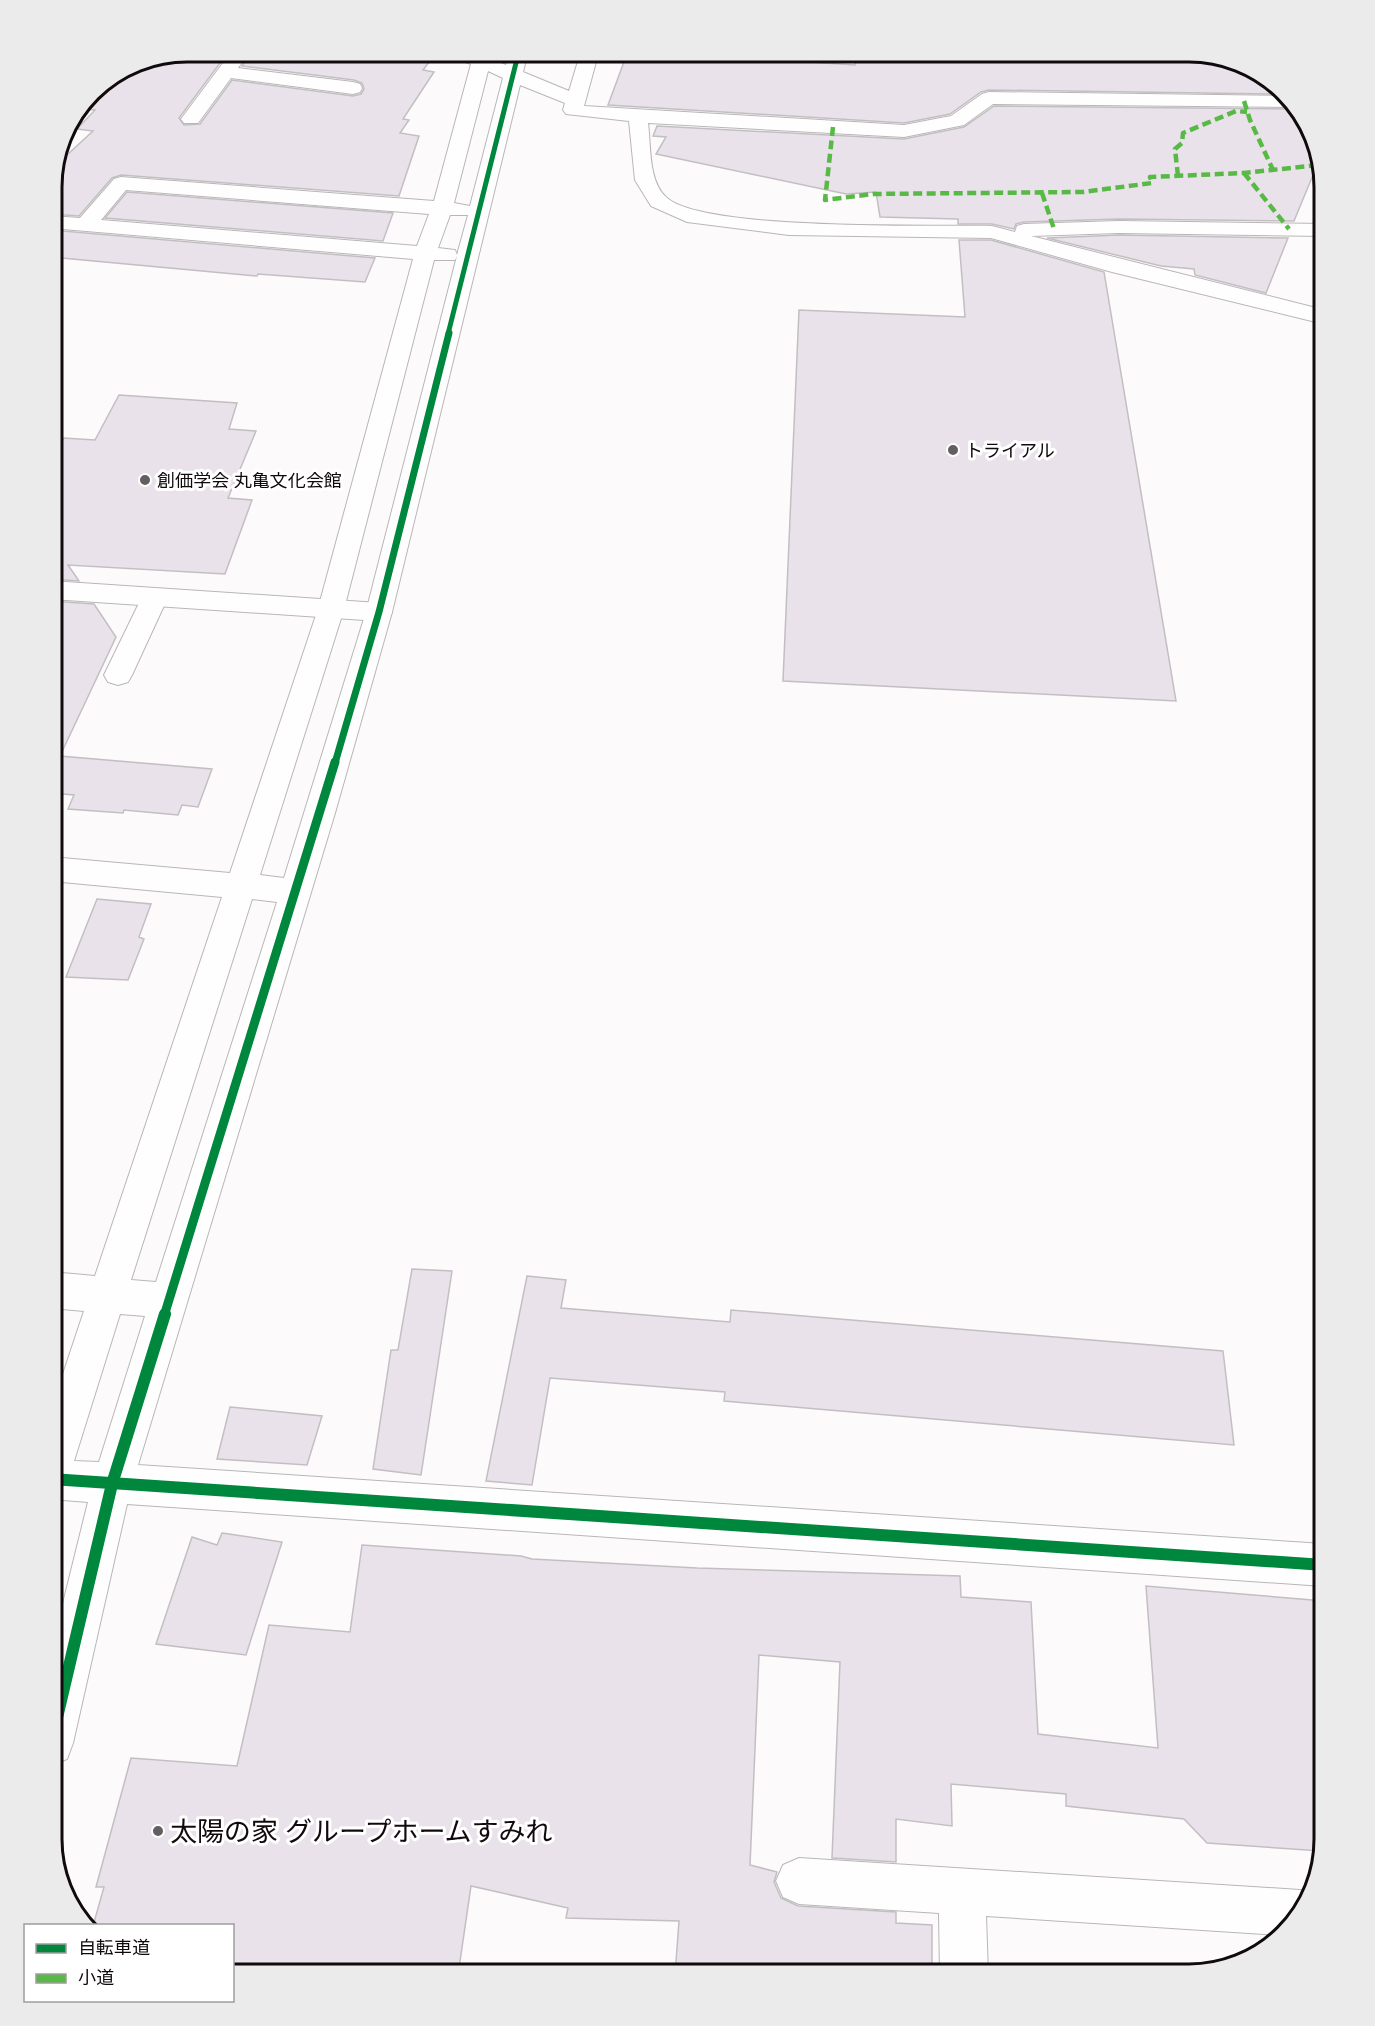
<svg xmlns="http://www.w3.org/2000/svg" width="1375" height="2026" viewBox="0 0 1375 2026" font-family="Mulish,'Noto Sans JP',sans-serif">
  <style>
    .building { fill: #eae2ea; stroke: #c2bfc2; stroke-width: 1.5 }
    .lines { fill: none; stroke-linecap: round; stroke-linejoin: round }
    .minor-casing { stroke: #bab6b8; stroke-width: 2 }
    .tertiary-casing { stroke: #bab6b8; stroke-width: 2 }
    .minor { fill: #fffefe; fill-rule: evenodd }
    .tertiary { fill: #fffefe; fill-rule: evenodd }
    .quiet { stroke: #58b947; stroke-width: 4.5; stroke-dasharray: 9 4.5; stroke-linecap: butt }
    .cycleway-far3-casing { stroke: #fff; stroke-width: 8 }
    .cycleway-far2-casing { stroke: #fff; stroke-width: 10 }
    .cycleway-far1-casing { stroke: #fff; stroke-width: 13 }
    .cycleway-casing { stroke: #fff; stroke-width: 16 }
    .cycleway-far3 { stroke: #00873e; stroke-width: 5 }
    .cycleway-far2 { stroke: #00873e; stroke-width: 7 }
    .cycleway-far1 { stroke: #00873e; stroke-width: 9 }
    .cycleway { stroke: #00873e; stroke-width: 12 }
    .poi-dot { fill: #635e60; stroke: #fff; stroke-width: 2 }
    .labels { text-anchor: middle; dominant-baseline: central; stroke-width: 6; stroke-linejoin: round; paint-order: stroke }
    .far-poi-label { font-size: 18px; fill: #100a0d; stroke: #fff; text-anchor: start }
    .near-poi-label { font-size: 27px; fill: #100a0d; stroke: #fff; text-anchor: start }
    .rim { fill: none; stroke: #100a0d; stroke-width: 3 }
  </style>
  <rect width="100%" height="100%" fill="#fcfafb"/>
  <path class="building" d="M187 51H229L179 118 184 125 200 124 232 80 353 96 361 94 364 89 362 83 354 80 242 66 249 56 248 51H368L417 57 415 60 429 62 423 70 434 72 403 119 409 120 400 133 419 136 399 196 121 175 112 178 79 216 51 214V178L54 167 93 131 77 129 95 110 79 109 91 91 126 67 136 68 143 60Z
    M628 51 761 56V59L855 65 856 60H1033V51H1197L1256 69 1281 94 989 90 981 92 950 114 904 123 608 105Z
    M994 106 1296 109 1306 119 1318 163 1294 221 1119 219 1024 222 1016 224 1014 229 992 224H958V219L880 217 876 192 846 194 656 154 666 137 653 136 657 126 904 139 964 127Z
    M127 192 393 213 383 241 105 218Z
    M51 230 375 258 365 282 258 274 257 276 51 257Z
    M1119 235 1288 238 1266 293 1195 275 1194 269 1161 266 1047 238Z
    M959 240H991L1104 272 1176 701 783 681 799 310 965 317Z
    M119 395 237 403 229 429 256 431 228 498 252 500 225 574 68 565 79 581 51 579V461L64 438 95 440Z
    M51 601 94 604 116 637 60 756 212 769 198 807 182 805 178 815 124 810 123 813 68 809 74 795 51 793Z
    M97 899 151 904 139 937 144 939 128 980 66 977Z
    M412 1269 452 1271 421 1475 373 1469 391 1350H398Z
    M527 1276 566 1280 561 1308 730 1322 731 1310 1223 1351 1234 1445 724 1401 725 1392 550 1378 532 1485 486 1481Z
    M230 1407 322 1416 307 1465 217 1459Z
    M222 1533 282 1542 246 1655 156 1644 192 1537 217 1545Z
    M362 1545 521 1556 532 1559 697 1568 960 1576 961 1597 1031 1602 1038 1734 1158 1748 1146 1586 1324 1601V1840L1321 1851 1207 1843 1184 1819 1066 1806V1794L951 1784 952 1826 896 1819V1862L832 1858 840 1662 759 1655 750 1865 777 1872 774 1882 781 1898 798 1906 896 1912V1923L932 1925V1975H675L679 1921 566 1918 568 1908 471 1886 458 1975H232V1926H93L104 1887H96L131 1758 237 1766 269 1625 350 1632Z"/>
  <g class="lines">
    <g class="minor-casing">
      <path id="minor" d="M232 51H245L247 55 238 68 353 82 360 84 362 88 360 92 353 94 231 78 198 123H184L181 119Z
        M446 51H493L491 59 506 65 510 51H528L523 72 569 91 581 51H599L584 106 904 125 951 116 982 94 989 92 1283 96 1294 107 993 104 964 125 904 137 648 123C651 145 648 181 666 197 700 231 935 225 992 226L1015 232 1017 226 1024 224 1119 221 1324 224V236L1119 233 1031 236 1324 310V324L1112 272 991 238 789 235 687 222 651 206 635 180 629 121 566 114 563 110 565 103 520 85 392 612 335 813 138 1465 1324 1544V1586L127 1504 73 1743 67 1759 51 1765V1652L88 1502 51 1499V1410L84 1311 51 1308V1272L95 1276 222 897 51 881V857L230 873 318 609 413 259 51 228V216L80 218 114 179 121 177 434 201 471 64 448 55ZM488 71 503 78 470 206 454 203ZM126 190 429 214 417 246 101 220ZM450 215H468L457 255 455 250 438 248ZM457 256 366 612 284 878 260 875 344 609 434 260H455ZM252 899 277 902 156 1282 131 1280ZM120 1314 145 1316 99 1462 74 1461Z
        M155 588 164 591 168 597 132 675 128 682 118 685 108 682 104 675 142 597 146 591Z
        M799 1858 1300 1890 1309 1894 1306 1907 1278 1935 986 1916 988 1975H940L939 1913 799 1904 783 1897 776 1881 783 1865Z"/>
    </g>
    <g class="tertiary-casing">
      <path id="tertiary" d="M51 581 379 603 389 605 392 612 389 619 379 621 51 599Z"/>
    </g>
    <use href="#minor" class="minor"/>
    <use href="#tertiary" class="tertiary"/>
    <path class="quiet" d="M131 64 149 66
      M1244 101 1250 120 1273 170
      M833 127 825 200 873 194 1083 192 1152 183 1150 177 1244 173 1318 165
      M1244 173 1289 229
      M1178 176 1175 149 1182 143 1183 133 1236 111 1247 112
      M1042 193 1054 229"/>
    <g class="cycleway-far3-casing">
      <path id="cycleway-far3" d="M448 334 519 51"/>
    </g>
    <g class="cycleway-far2-casing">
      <path id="cycleway-far2" d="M335 763 379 612 449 333"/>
    </g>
    <g class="cycleway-far1-casing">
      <path id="cycleway-far1" d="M164 1316 335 762"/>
    </g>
    <g class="cycleway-casing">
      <path id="cycleway" d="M51 1479 1324 1565
        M51 1743 112 1484 165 1314"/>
    </g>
    <use href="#cycleway-far3" class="cycleway-far3"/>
    <use href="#cycleway-far2" class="cycleway-far2"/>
    <use href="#cycleway-far1" class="cycleway-far1"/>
    <use href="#cycleway" class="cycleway"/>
  </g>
  <g class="poi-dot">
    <circle cx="953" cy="450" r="6"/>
    <circle cx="145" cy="480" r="6"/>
    <circle cx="158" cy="1831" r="6"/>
  </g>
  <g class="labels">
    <g class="far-poi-label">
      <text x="965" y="450">トライアル</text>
      <text x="157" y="480">創価学会 丸亀文化会館</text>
    </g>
    <g class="near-poi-label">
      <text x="170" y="1831">太陽の家 グループホームすみれ</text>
    </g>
  </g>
  <path d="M0 0H1375V2026H0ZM187 62H1189A125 125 0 0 1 1314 187V1839A125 125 0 0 1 1189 1964H187A125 125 0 0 1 62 1839V187A125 125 0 0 1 187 62Z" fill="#ecebec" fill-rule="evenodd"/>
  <path class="rim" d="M187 62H1189A125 125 0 0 1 1314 187V1839A125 125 0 0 1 1189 1964H187A125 125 0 0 1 62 1839V187A125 125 0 0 1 187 62Z"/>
  <rect x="24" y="1924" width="210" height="78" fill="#ffffff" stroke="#9f9d9e" stroke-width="1.5"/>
  <rect x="36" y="1944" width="30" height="9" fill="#00873e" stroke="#9f9d9e" stroke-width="1.5"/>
  <text x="78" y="1954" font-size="18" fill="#100a0d">自転車道</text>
  <rect x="36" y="1974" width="30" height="9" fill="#58b947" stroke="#9f9d9e" stroke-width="1.5"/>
  <text x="78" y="1984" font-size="18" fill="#100a0d">小道</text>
</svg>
